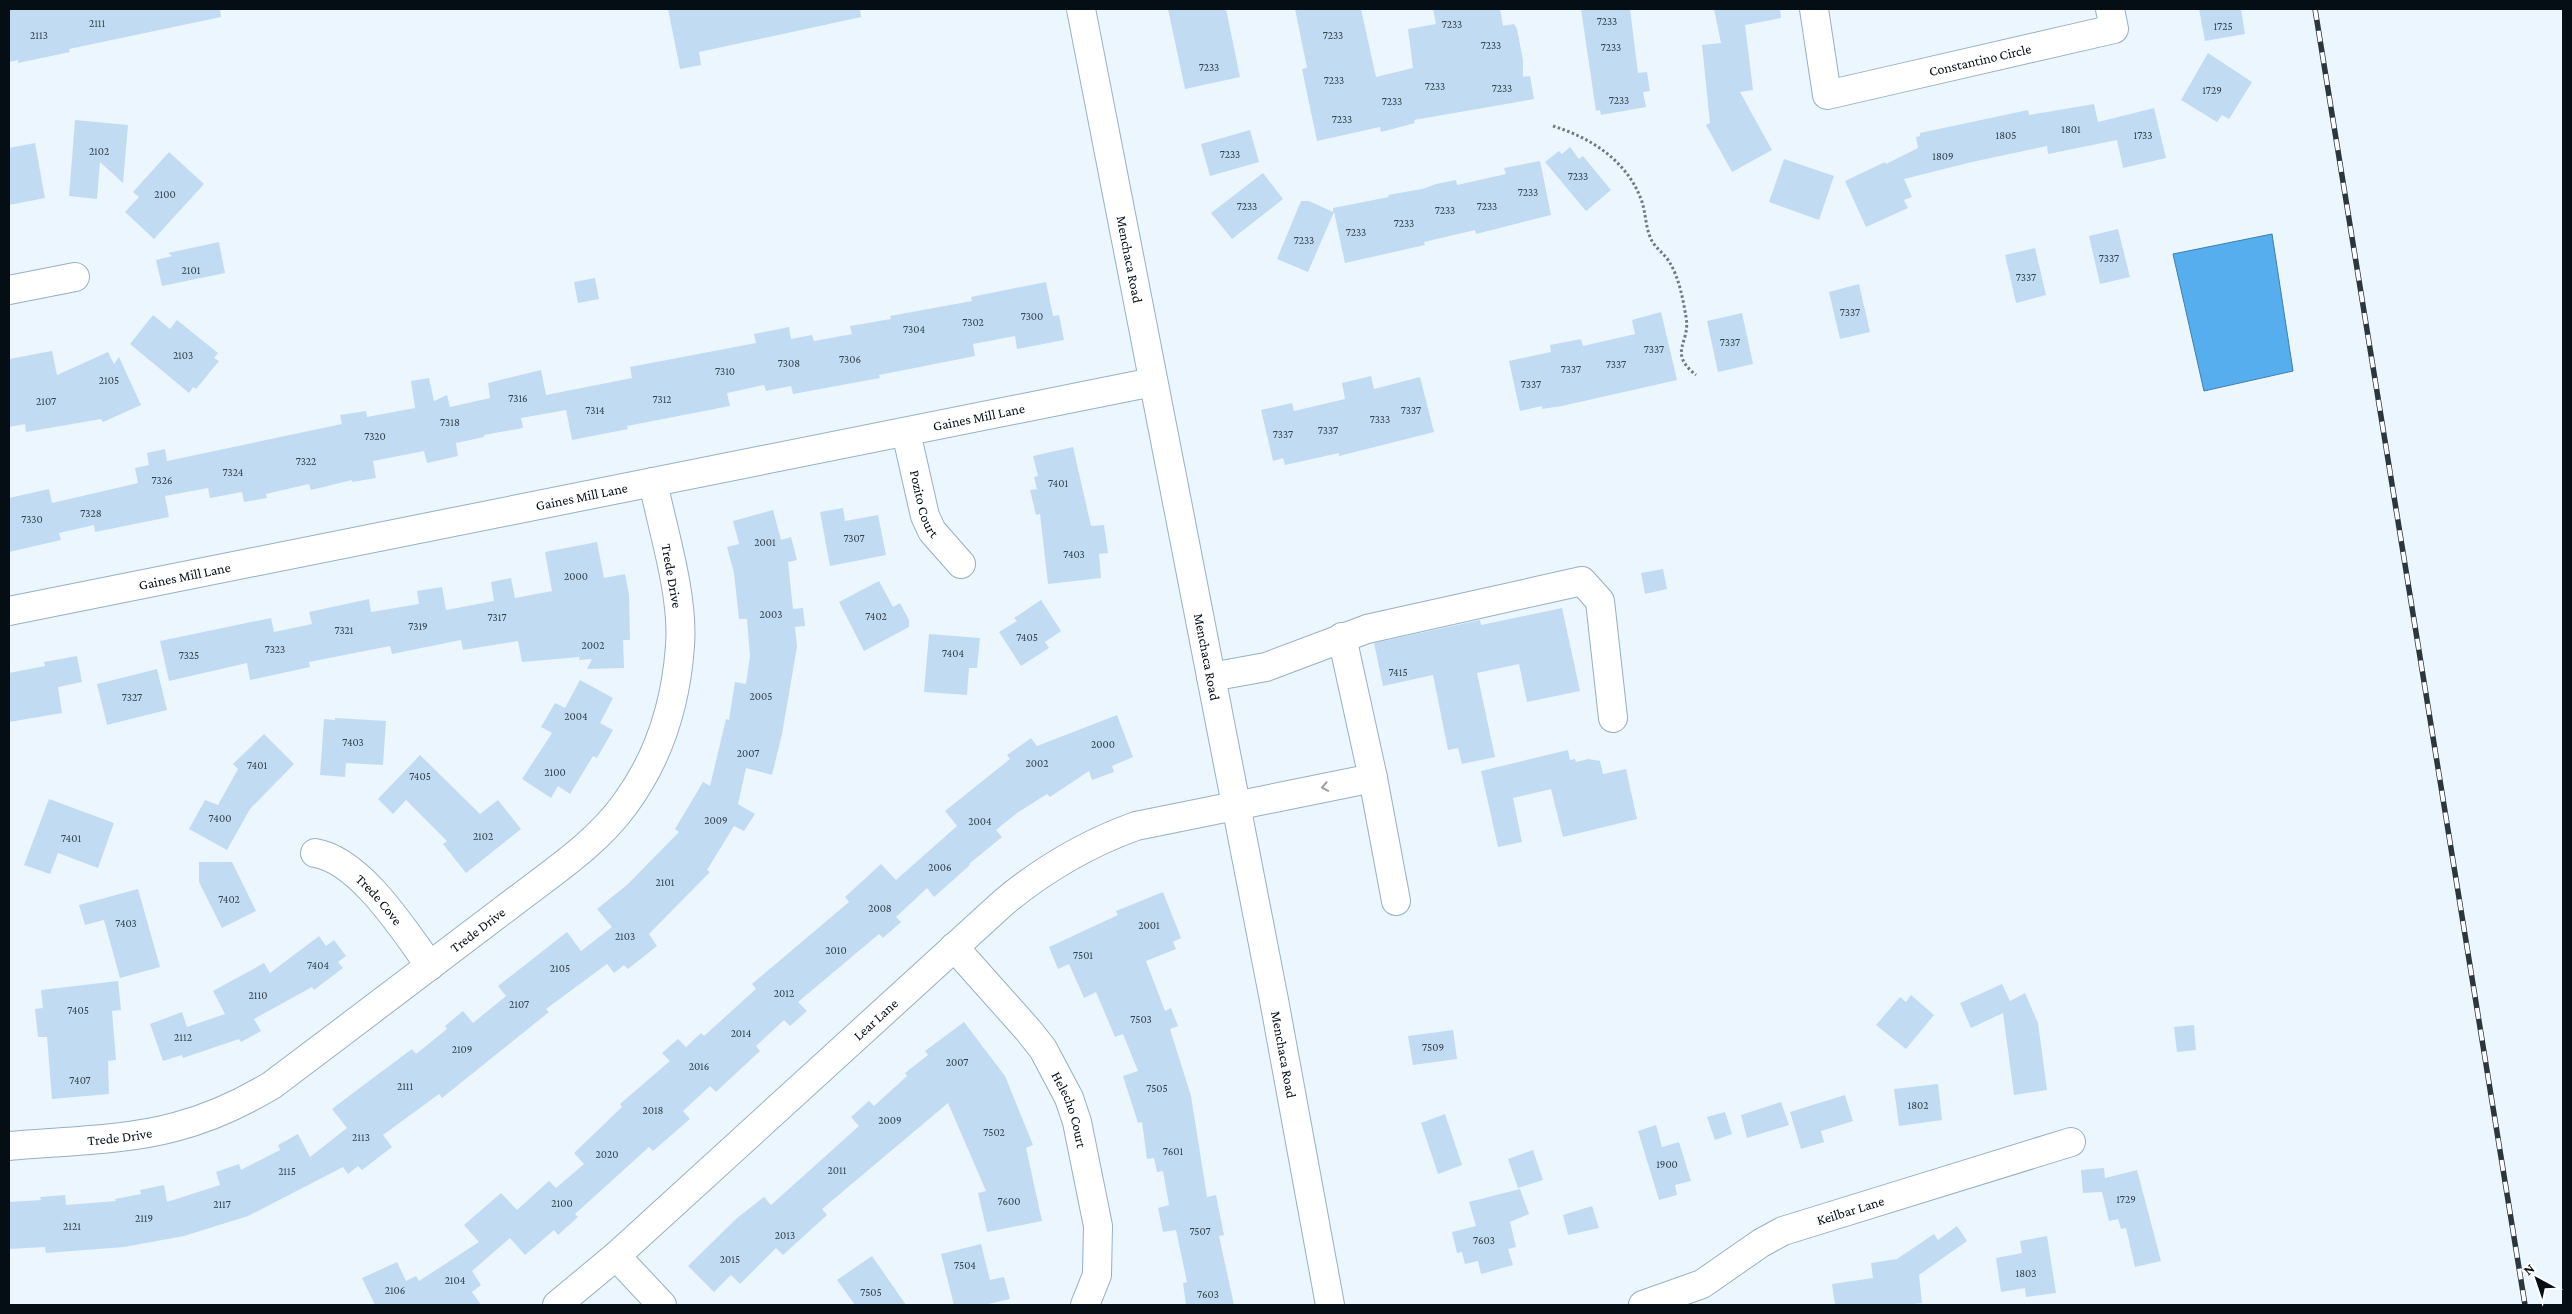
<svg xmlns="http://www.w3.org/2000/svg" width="2572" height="1314" viewBox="0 0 2572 1314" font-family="'Crimson Pro',serif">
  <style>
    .water { fill: #56aeee; stroke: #3e7ead }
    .building { fill: #c1dcf2 }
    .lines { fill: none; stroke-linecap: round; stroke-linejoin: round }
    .minor-casing { stroke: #96b0c5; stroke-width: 30 }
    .major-casing { stroke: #96b0c5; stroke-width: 30 }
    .path { stroke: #6f7981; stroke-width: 3; stroke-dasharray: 2.5 2.5; stroke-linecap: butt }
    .minor { stroke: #fff; stroke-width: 28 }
    .major { stroke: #fff; stroke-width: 28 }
    .rail-casing { stroke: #2c363d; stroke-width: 5.5 }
    .rail { stroke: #fff; stroke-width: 4; stroke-dasharray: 11; stroke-linecap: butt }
    .oneway { stroke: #9b9fa1 }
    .labels { text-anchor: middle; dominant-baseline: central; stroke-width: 5; stroke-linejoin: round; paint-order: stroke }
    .number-label { font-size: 11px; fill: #34424c }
    .street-label { font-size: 14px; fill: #050e15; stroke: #fff }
  </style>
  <rect width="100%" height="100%" fill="#ebf6ff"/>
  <path class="water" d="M2272 234 2293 371 2204 391 2173 254Z"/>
  <path class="building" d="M9 9H220L221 17 69 49 70 52 18 63V60L9 62Z
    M668 9H860L861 17 699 52 701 65 680 69Z
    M1168 9H1226L1240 77 1185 89Z
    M1295 9H1361L1376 77 1413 68 1408 29 1436 24 1433 9H1500L1503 26 1514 24 1517 29 1523 60V77L1530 76 1534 99 1414 120 1415 123 1381 132 1380 127 1317 141 1302 69 1307 68Z
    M1581 9H1630L1638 73 1647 72 1650 91 1643 92 1646 107 1601 115 1600 110 1596 111Z
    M1714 9H1780L1781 18 1745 25 1753 90 1740 92 1772 150 1732 172 1706 125 1710 123 1702 45 1721 43Z
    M2199 9H2241L2245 34 2205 41Z
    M2208 53 2252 82 2229 119 2222 115 2217 122 2181 100Z
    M2094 104 2098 122 2154 108 2166 158 2123 168 2117 140 2048 154 2047 146 1972 162 1904 179 1912 197 1904 200 1908 208 1866 227 1845 181 1885 162 1886 164 1918 148 1916 137 1920 136V133L2028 110 2029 115Z
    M75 120 128 125 123 183 100 162 97 199 69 196Z
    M1250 130 1259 162 1210 176 1201 144Z
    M35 143 45 198 9 205V148Z
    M1570 147 1579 159 1583 156 1611 190 1586 211 1545 162 1559 151 1562 154Z
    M169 152 204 184 154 239 125 212 139 197 133 192Z
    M1784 159 1834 176 1819 220 1769 202Z
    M1540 161 1551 215 1476 234 1475 230 1424 242 1425 245 1345 263 1334 212 1308 272 1277 259 1301 201H1309L1333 212V208L1389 197 1388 195 1422 189 1436 184 1456 180 1457 185 1506 174 1504 168Z
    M1263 173 1283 199 1232 239 1211 213Z
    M2118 229 2130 277 2100 284 2089 236Z
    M219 242 225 273 162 286 156 260 172 256 168 253Z
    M2035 248 2046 295 2016 303 2005 255Z
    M595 278 599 299 578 303 574 282Z
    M1046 282 1053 316 1059 315 1064 340 1017 349 1015 336 973 344 975 356 879 375 880 378 793 394 791 386 766 391 764 385 727 393 730 406 627 426 628 429 572 440 566 410 521 418 523 428 484 435V437L456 443 458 456 427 463 424 451 373 461 376 478 352 482V480L311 490 309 484 266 494 267 498 244 502 242 492 210 498 208 488 165 496 169 517 95 532 94 525 59 533 61 540 9 552V498L49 489 52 503 91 494 138 483 135 468 149 465 147 453 165 449 167 461 342 424 340 415 366 411 367 417 415 408 411 381 429 378 434 401 447 395 450 407 490 398 488 383 541 370 546 395 632 378 630 367 756 343 754 334 789 327 791 339 812 335 814 341 852 334 850 326 891 319 890 316 972 301 971 297Z
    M1859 284 1870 332 1840 339 1829 292Z
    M1661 312 1677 380 1562 406 1542 409V406L1520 411 1509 361 1551 352 1550 345 1581 339 1583 346 1635 334 1632 320Z
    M1742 313 1753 364 1718 372 1707 321Z
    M153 315 170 329 177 320 218 353 214 358 219 361 196 389 193 387 189 393 130 344Z
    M52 351 57 375 108 352 114 364 119 357 141 405 103 422 101 419 26 432 25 424 9 427V359Z
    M1371 376 1374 389 1420 377 1434 432 1339 456V453L1285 465 1283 458 1273 461 1261 410 1292 403 1294 411 1345 399 1342 383Z
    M1073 447 1091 526 1104 525 1108 553 1099 554 1101 578 1048 584 1040 514 1036 515 1030 490 1037 489 1034 477 1038 476 1033 456Z
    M843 508 845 521 878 515 886 555 830 566 820 512Z
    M773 510 781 540 791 537 797 560 788 562 793 609 803 608 805 626 795 627 797 647 782 734 772 775 746 768 738 804 755 814 744 831 734 826 707 870 710 872 649 934 657 946 628 969 624 965 614 973 607 964 546 1009 549 1012 442 1098 439 1094 383 1135 392 1147 362 1170 358 1166 348 1174 343 1167 248 1216 184 1236 124 1247 46 1253 45 1247 9 1249V1202L41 1200 40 1197 65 1195 66 1205 116 1201 115 1199 141 1194 140 1190 164 1185 167 1202 220 1185 216 1172 239 1164 241 1170 280 1150 278 1145 298 1134 310 1157 347 1128 332 1109 369 1081 412 1049 416 1054 447 1029 445 1026 463 1011 473 1023 506 996 498 986 567 932 581 951 612 927 597 909 628 884 679 832 675 829 703 782 710 786 726 719 729 720 735 682 746 684 750 656 747 619H739L734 573 727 547 739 544 733 521Z
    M597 542 604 578 625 574 629 595 630 640H623L624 668 587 669 592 659 579 660 580 657 522 662 518 641 463 650 461 640 392 654 390 646 309 662 310 667 250 680 247 663 169 681 160 641 271 618 274 632 312 624 309 612 369 599 371 612 419 604 417 591 442 587 446 610 494 601 491 582 511 578 515 598 552 591 545 552Z
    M1663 569 1667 589 1645 594 1641 573Z
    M879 581 893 607 900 603 909 620V627L864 651 839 602Z
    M1041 600 1061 631 1045 642 1049 648 1021 666 999 632 1017 621 1014 618Z
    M1562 608 1580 691 1527 702 1519 664 1477 673 1495 757 1462 764 1458 748 1448 750 1433 675 1383 686 1374 643 1480 620 1481 625Z
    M929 634 980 638 977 668H969L967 695 924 692Z
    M77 656 82 682 58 687 62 713 9 722V673L45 666 44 662Z
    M157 669 167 710 107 725 97 684Z
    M580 680 613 698 600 723 613 730 597 758 593 756 570 794 558 786 551 798 522 779 552 733 541 727 555 703 565 708Z
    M1117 715 1133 757 1112 766 1114 772 1092 780 1089 771 1050 797 1047 794 1017 813 996 830 1002 837 969 864 970 865 934 897 927 888 896 917 901 922 883 938 879 934 798 1002 807 1011 790 1026 784 1020 756 1046 760 1051 716 1092 710 1086 683 1111 690 1119 653 1151 649 1147 575 1214 578 1217 558 1235 554 1230 525 1255 510 1238 472 1271 481 1285 472 1292 481 1305H375L362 1278 397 1262 406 1281 416 1276 419 1281 479 1242 464 1225 501 1193 517 1210 549 1181 556 1188 584 1164 574 1153 622 1107 620 1104 670 1061 662 1053 678 1039 686 1047 701 1033 704 1036 756 989 752 984 849 902 845 897 881 864 896 880 957 826 945 811 1010 759 1007 755 1031 738 1037 746Z
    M335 718 386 721 383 765 346 763 345 777 320 775 324 719 335 720Z
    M264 734 294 764 250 809 227 850 189 829 205 800 218 805 238 769 233 764Z
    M1568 750 1570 760 1575 759 1576 762 1588 759 1600 761 1603 774 1626 769 1637 819 1563 837 1551 789 1513 798 1522 842 1498 847 1481 771Z
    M420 755 480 814 498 800 521 829 466 873 443 844 447 841 406 800 393 814 378 799Z
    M49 799 114 823 98 868 58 853 50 874 24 865Z
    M199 862H232L256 911 222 928 199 882Z
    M138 889 160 967 120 978 104 920 85 925 79 905Z
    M1163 892 1181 938 1173 942 1176 949 1146 961 1165 1011 1171 1008 1178 1026 1170 1029 1191 1096 1207 1197 1216 1195 1224 1235 1219 1236 1234 1305H1186L1183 1283 1187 1282 1176 1230 1163 1232 1158 1208 1169 1205 1163 1171 1157 1172 1154 1158 1147 1159 1142 1122 1138 1123 1123 1076 1138 1071 1123 1034 1115 1037 1096 992 1084 998 1069 964 1058 969 1049 947 1118 915 1116 911Z
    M319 936 326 946 334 940 346 956 338 962 343 968 314 990 312 987 254 1019 261 1031 241 1042 239 1039 183 1058 182 1055 163 1061 150 1024 182 1012 187 1027 225 1014 213 991 264 963 270 973Z
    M118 981 121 1010 112 1011 116 1060 108 1061 109 1094 52 1099 47 1037H38L35 1009 43 1008 41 990Z
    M2002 984 2010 1001 2025 993 2038 1023 2047 1090 2014 1095 2003 1013 1971 1028 1960 1003Z
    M1911 995 1934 1015 1906 1049 1876 1025 1900 997 1906 1002Z
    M964 1022 1005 1076 1033 1145 1026 1148 1042 1221 987 1232 978 1193 986 1191 948 1103 822 1209 827 1215 783 1255 776 1248 740 1284 731 1275 714 1292 688 1266 737 1218 764 1197 771 1205 859 1126 851 1117 869 1101 874 1106 907 1076 905 1073 928 1055 925 1051Z
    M2194 1025 2196 1050 2177 1052 2174 1027Z
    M1453 1030 1457 1059 1413 1065 1408 1036Z
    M1938 1084 1942 1120 1899 1126 1894 1089Z
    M1845 1095 1853 1121 1821 1131 1824 1142 1801 1149 1790 1112Z
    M1781 1102 1789 1125 1747 1138 1741 1115Z
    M1725 1112 1732 1134 1715 1140 1707 1117Z
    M1445 1114 1462 1165 1438 1174 1421 1123Z
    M1656 1125 1662 1147 1679 1142 1691 1181 1675 1185 1677 1195 1659 1200 1638 1131Z
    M1533 1150 1543 1180 1518 1188 1508 1159Z
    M2104 1168 2105 1178 2137 1170 2161 1261 2135 1267 2126 1228 2121 1229 2118 1219 2109 1221 2102 1192 2083 1193 2081 1170Z
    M1520 1189 1529 1214 1510 1222 1516 1247 1508 1249 1513 1265 1481 1274 1478 1261 1465 1264 1462 1252 1457 1253 1452 1232 1476 1226 1469 1202Z
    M1592 1206 1599 1228 1568 1235 1563 1215Z
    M1957 1226 1967 1241 1919 1275 1922 1303 1904 1305H1835L1832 1284 1873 1278 1871 1263 1897 1259 1934 1234 1938 1240Z
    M2047 1236 2056 1293 2026 1297 2025 1288 2001 1292 1996 1258 2022 1253 2020 1241Z
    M981 1244 990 1280 1004 1277 1010 1299 984 1305H954L941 1254Z
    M872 1256 906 1305H855L837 1280Z"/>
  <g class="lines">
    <g class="minor-casing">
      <g id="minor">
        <path id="s1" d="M1814 9 1827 95 2114 29 2110 9"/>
        <path d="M9 290 75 277"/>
        <path id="s2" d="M906 432 925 516 932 531 961 564"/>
        <path id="s3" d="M9 611 1153 382"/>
        <path d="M1342 637 1373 778 1396 901"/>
        <path d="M1211 677 1266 667 1367 629 1582 581 1600 601 1613 718"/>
        <path id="s4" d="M315 853C360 860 404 930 430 966"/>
        <path id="s5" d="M954 947 1028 1030 1043 1049 1069 1098 1077 1122 1098 1226 1097 1275 1085 1305"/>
        <path id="s6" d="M9 1146C62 1141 123 1141 175 1127 210 1118 242 1103 272 1085 350 1026 429 967 506 908 547 876 595 846 625 804 659 758 676 702 680 646 684 596 663 531 653 482"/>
        <path d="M616 1256 662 1305"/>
        <path id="s7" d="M557 1305 616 1256 1004 902C1045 868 1086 844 1136 826L1373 778"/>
        <path id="s8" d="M1643 1305 1702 1284 1761 1243 1783 1231 2071 1142"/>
      </g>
    </g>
    <g class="major-casing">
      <g id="major">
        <path id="s9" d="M1081 9 1274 1000 1330 1305"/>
      </g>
    </g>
    <path class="path" d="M1553 126C1591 138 1626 160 1641 199 1646 212 1645 226 1651 239 1655 248 1665 254 1670 263 1679 278 1683 299 1686 317 1691 343 1667 352 1696 375"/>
    <use href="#minor" class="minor"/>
    <use href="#major" class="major"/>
    <g class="rail-casing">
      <path id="rail" d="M2315 9 2525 1305"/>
    </g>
    <use href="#rail" class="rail"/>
  </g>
  <defs><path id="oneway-chevron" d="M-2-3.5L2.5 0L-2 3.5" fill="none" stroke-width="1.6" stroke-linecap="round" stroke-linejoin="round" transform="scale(1.25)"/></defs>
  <use class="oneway" href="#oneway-chevron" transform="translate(1325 787) rotate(169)"/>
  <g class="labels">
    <g class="number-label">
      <text x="1607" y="21">7233</text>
      <text x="97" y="23">2111</text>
      <text x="1452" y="24">7233</text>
      <text x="2223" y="26">1725</text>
      <text x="39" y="35">2113</text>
      <text x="1333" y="35">7233</text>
      <text x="1491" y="45">7233</text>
      <text x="1611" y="47">7233</text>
      <text x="1209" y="67">7233</text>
      <text x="1334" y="80">7233</text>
      <text x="1435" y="86">7233</text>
      <text x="1502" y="88">7233</text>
      <text x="2212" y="90">1729</text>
      <text x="1619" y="100">7233</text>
      <text x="1392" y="101">7233</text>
      <text x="1342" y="119">7233</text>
      <text x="2071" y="129">1801</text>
      <text x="2006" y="135">1805</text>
      <text x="2143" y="135">1733</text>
      <text x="99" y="151">2102</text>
      <text x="1230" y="154">7233</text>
      <text x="1943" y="156">1809</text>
      <text x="1578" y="176">7233</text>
      <text x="1528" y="192">7233</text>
      <text x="165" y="194">2100</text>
      <text x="1247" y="206">7233</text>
      <text x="1487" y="206">7233</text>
      <text x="1445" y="210">7233</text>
      <text x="1404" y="223">7233</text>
      <text x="1356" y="232">7233</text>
      <text x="1304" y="240">7233</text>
      <text x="2109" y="258">7337</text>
      <text x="191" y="270">2101</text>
      <text x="2026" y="277">7337</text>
      <text x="1850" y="312">7337</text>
      <text x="1032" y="316">7300</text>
      <text x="973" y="322">7302</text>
      <text x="914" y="329">7304</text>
      <text x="1730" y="342">7337</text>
      <text x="1654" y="349">7337</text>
      <text x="183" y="355">2103</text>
      <text x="850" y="359">7306</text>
      <text x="789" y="363">7308</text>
      <text x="1616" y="364">7337</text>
      <text x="1571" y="369">7337</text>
      <text x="725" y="371">7310</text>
      <text x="109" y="380">2105</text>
      <text x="1531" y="384">7337</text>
      <text x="518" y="398">7316</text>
      <text x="662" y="399">7312</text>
      <text x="46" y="401">2107</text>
      <text x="595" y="410">7314</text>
      <text x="1411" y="410">7337</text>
      <text x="1380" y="419">7333</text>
      <text x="450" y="422">7318</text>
      <text x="1328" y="430">7337</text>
      <text x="1283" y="434">7337</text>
      <text x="375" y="436">7320</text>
      <text x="306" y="461">7322</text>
      <text x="233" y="472">7324</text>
      <text x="162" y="480">7326</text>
      <text x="1058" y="483">7401</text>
      <text x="91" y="513">7328</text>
      <text x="32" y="519">7330</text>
      <text x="854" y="538">7307</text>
      <text x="765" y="542">2001</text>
      <text x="1074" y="554">7403</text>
      <text x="576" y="576">2000</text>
      <text x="771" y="614">2003</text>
      <text x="876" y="616">7402</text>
      <text x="497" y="617">7317</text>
      <text x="418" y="626">7319</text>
      <text x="344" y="630">7321</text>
      <text x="1027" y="637">7405</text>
      <text x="593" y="645">2002</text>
      <text x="275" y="649">7323</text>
      <text x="953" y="653">7404</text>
      <text x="189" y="655">7325</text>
      <text x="1398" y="672">7415</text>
      <text x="761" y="696">2005</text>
      <text x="132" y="697">7327</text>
      <text x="576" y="716">2004</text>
      <text x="353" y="742">7403</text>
      <text x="1103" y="744">2000</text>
      <text x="748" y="753">2007</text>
      <text x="1037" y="763">2002</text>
      <text x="257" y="765">7401</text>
      <text x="555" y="772">2100</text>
      <text x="420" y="776">7405</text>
      <text x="220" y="818">7400</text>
      <text x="716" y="820">2009</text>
      <text x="980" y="821">2004</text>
      <text x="483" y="836">2102</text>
      <text x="71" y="838">7401</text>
      <text x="940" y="867">2006</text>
      <text x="665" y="882">2101</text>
      <text x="229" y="899">7402</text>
      <text x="880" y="908">2008</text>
      <text x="126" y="923">7403</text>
      <text x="1149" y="925">2001</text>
      <text x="625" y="936">2103</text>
      <text x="836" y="950">2010</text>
      <text x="1083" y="955">7501</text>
      <text x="318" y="965">7404</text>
      <text x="560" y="968">2105</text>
      <text x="784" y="993">2012</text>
      <text x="258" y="995">2110</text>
      <text x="519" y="1004">2107</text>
      <text x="78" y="1010">7405</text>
      <text x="1141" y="1019">7503</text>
      <text x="741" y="1033">2014</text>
      <text x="183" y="1037">2112</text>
      <text x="1433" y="1047">7509</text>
      <text x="462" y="1049">2109</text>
      <text x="957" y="1062">2007</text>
      <text x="699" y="1066">2016</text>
      <text x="80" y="1080">7407</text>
      <text x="405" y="1086">2111</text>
      <text x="1157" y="1088">7505</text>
      <text x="1918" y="1105">1802</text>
      <text x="653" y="1110">2018</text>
      <text x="890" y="1120">2009</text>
      <text x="994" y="1132">7502</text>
      <text x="361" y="1137">2113</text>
      <text x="1173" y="1151">7601</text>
      <text x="607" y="1154">2020</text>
      <text x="1667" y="1164">1900</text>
      <text x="837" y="1170">2011</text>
      <text x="287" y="1171">2115</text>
      <text x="2126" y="1199">1729</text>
      <text x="1009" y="1201">7600</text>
      <text x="562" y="1203">2100</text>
      <text x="222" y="1204">2117</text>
      <text x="144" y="1218">2119</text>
      <text x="72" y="1226">2121</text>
      <text x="1200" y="1231">7507</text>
      <text x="785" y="1235">2013</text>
      <text x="1484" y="1240">7603</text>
      <text x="730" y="1259">2015</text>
      <text x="965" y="1265">7504</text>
      <text x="2026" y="1273">1803</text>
      <text x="455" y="1280">2104</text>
      <text x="395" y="1290">2106</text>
      <text x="871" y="1292">7505</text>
      <text x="1208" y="1294">7603</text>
    </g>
    <g class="street-label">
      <text stroke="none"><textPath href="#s1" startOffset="244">Constantino Circle</textPath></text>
      <text stroke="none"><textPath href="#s9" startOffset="255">Menchaca Road</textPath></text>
      <text stroke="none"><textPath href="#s3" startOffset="989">Gaines Mill Lane</textPath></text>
      <text stroke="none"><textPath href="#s3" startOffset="584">Gaines Mill Lane</textPath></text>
      <text stroke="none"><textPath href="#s2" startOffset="74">Pozito Court</textPath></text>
      <text stroke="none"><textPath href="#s3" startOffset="179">Gaines Mill Lane</textPath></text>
      <text transform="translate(672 576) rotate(80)">Trede Drive</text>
      <text stroke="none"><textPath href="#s9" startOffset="660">Menchaca Road</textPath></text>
      <text stroke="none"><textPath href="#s4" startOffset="81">Trede Cove</textPath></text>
      <text stroke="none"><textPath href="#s6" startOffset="531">Trede Drive</textPath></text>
      <text stroke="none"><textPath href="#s7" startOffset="428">Lear Lane</textPath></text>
      <text stroke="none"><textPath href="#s9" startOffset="1065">Menchaca Road</textPath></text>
      <text stroke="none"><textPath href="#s5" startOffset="202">Helecho Court</textPath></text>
      <text stroke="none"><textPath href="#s6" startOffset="111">Trede Drive</textPath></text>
      <text stroke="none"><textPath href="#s8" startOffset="230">Keilbar Lane</textPath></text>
    </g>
  </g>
  <rect width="2572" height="1314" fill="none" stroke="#050e15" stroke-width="20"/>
  <g transform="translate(2537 1279) rotate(320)" stroke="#ffffff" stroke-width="4" paint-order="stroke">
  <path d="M0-4L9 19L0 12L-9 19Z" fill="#050e15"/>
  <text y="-8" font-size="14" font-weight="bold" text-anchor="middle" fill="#050e15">N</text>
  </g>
</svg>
